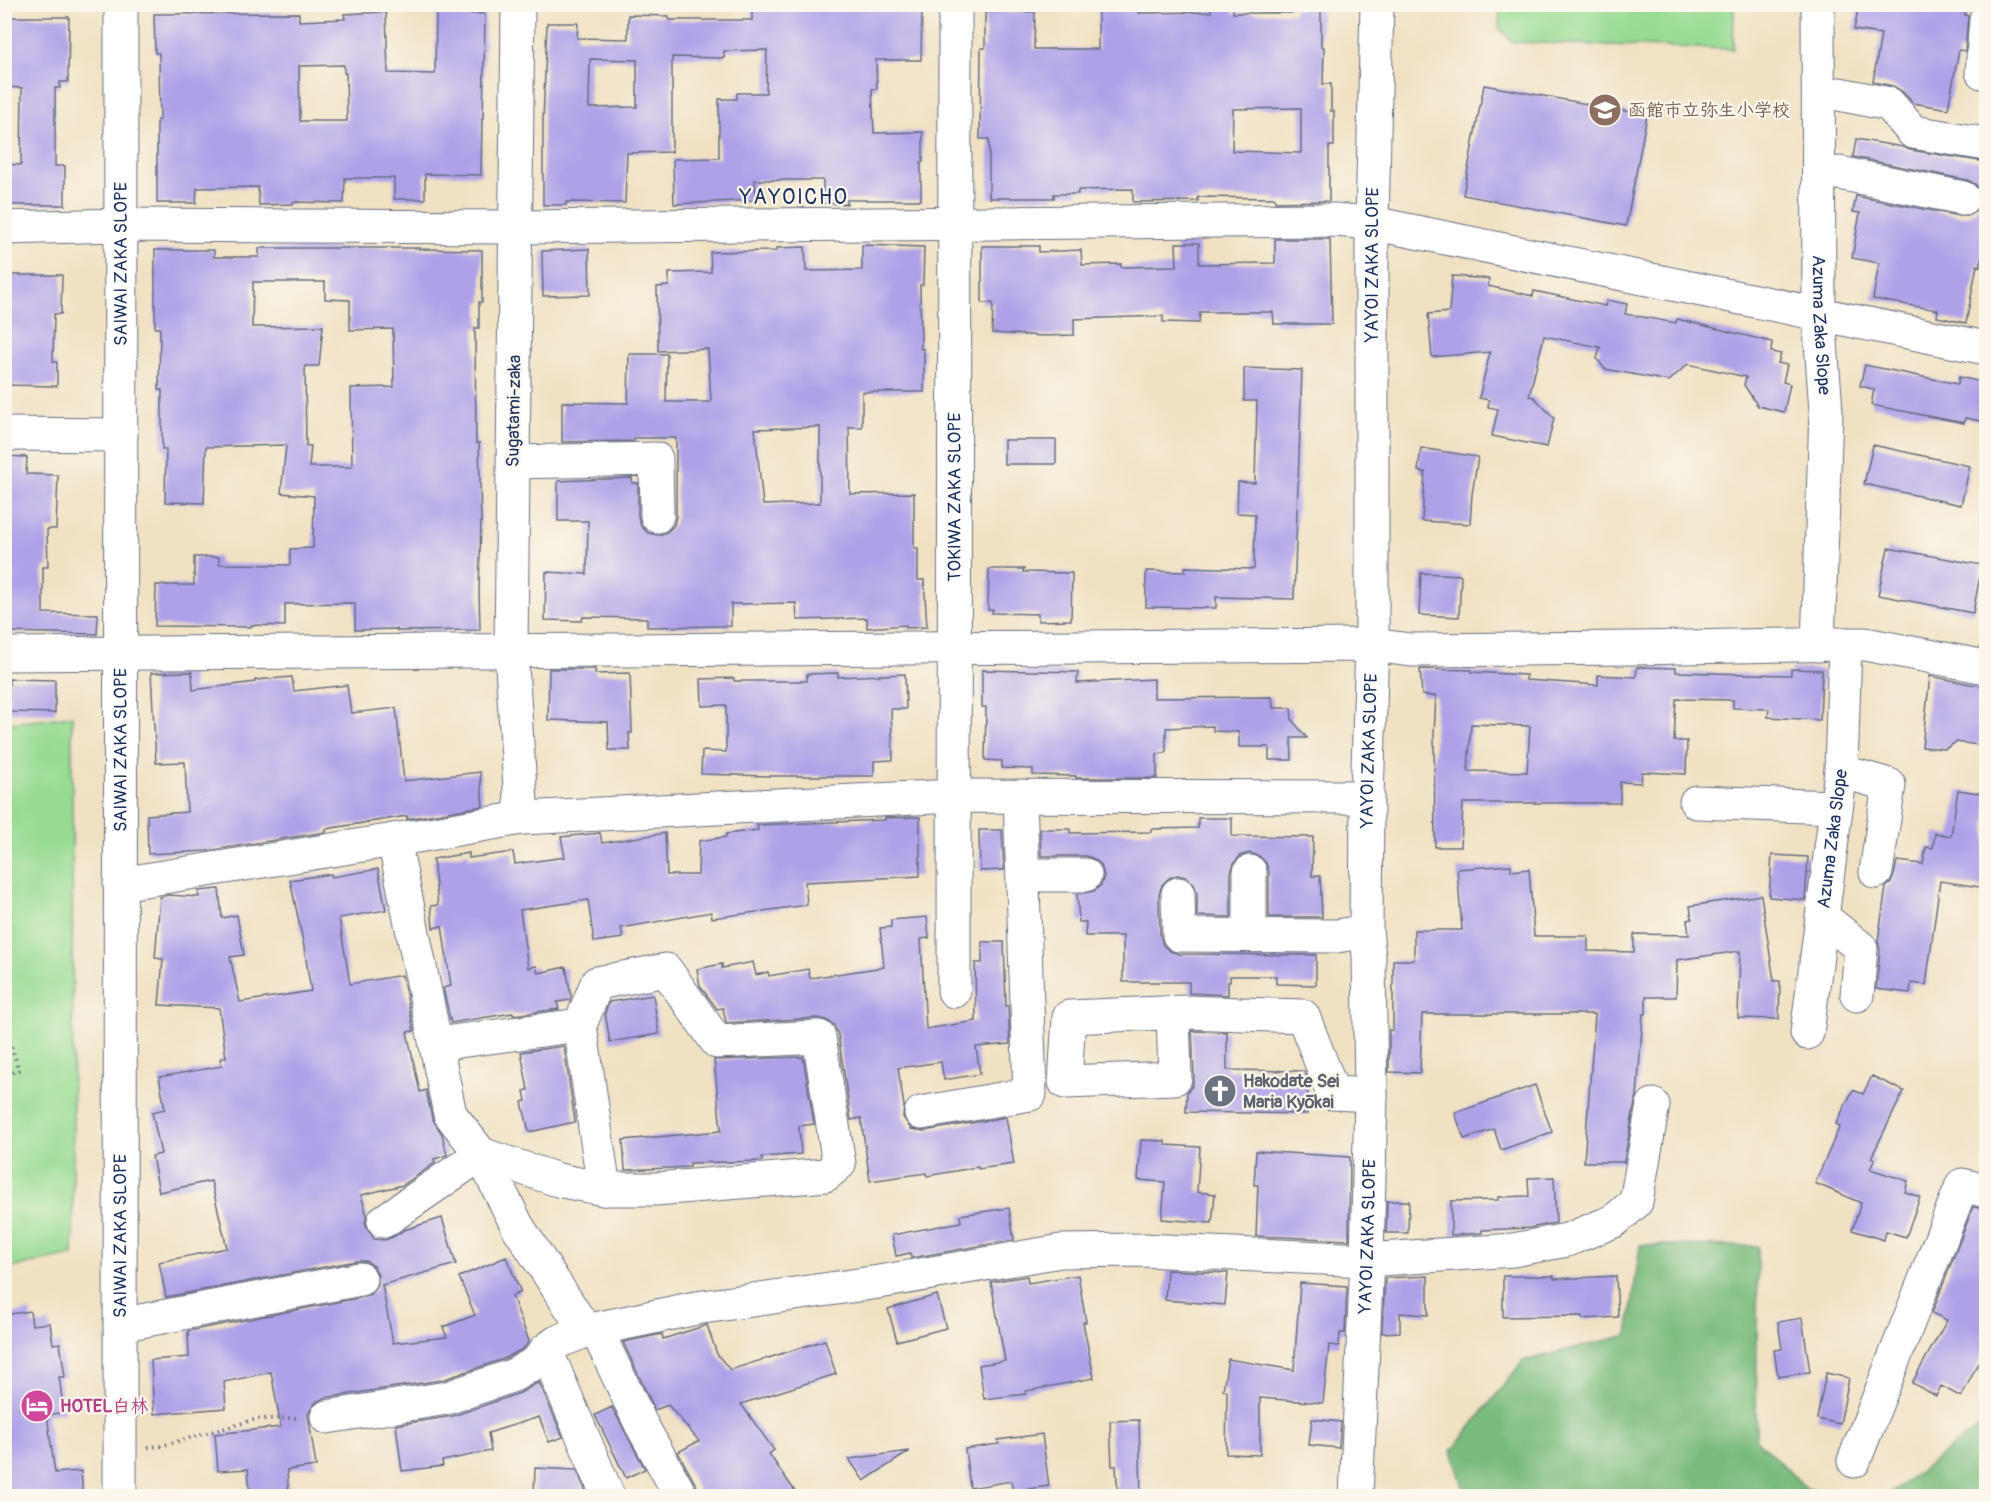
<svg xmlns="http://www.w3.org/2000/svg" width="1991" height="1501" viewBox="0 0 1991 1501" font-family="Pangolin,'Klee One',sans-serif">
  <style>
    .green { fill: #97db92; stroke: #598578; stroke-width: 1.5 }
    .forest { fill: #79bb7c; stroke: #4a756d; stroke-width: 1.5 }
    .building { fill: #afa1e8; fill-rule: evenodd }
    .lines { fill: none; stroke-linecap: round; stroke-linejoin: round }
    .minor-casing { stroke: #666d81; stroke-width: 35 }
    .path { stroke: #666d81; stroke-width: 4; stroke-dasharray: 1.5 4.5; stroke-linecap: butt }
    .minor { stroke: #fff; stroke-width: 33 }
    .labels { text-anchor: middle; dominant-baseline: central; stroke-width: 4.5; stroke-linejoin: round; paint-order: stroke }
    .education-label { font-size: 18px; font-weight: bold; fill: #785e54; stroke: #fbf7ec; text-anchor: start }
    .street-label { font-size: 18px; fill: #1b2f5e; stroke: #fbf7ec }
    .worship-label { font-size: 18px; font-weight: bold; fill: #5b616d; stroke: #fbf7ec; text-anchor: start }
    .hotel-label { font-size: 18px; font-weight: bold; fill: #b23c85; stroke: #fbf7ec; text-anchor: start }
    .quarter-label { font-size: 21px; letter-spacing: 1.5px; fill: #1b2f5e; stroke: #fbf7ec }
  </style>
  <rect width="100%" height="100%" fill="#fbf7ec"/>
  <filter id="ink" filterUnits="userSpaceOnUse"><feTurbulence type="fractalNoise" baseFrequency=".0167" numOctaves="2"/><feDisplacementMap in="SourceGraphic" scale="12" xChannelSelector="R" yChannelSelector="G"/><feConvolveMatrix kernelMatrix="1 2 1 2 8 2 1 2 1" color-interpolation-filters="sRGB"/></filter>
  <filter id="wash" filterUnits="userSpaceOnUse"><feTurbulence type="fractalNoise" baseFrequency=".008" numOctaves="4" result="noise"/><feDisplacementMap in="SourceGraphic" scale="24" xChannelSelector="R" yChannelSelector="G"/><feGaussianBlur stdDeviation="1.35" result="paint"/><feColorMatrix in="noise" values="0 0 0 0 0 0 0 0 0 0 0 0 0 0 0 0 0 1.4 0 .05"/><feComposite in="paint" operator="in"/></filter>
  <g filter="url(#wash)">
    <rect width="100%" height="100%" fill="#f0e1c3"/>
    <path class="green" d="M1500 5H1734L1733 49 1513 42 1499 28Z
      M72 716 73 1255 5 1269V724Z"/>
    <path class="forest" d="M1640 1245 1758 1246 1756 1439 1807 1489 1849 1496H1466L1452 1451 1523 1361 1628 1335Z
      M1986 1417V1496H1887L1982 1424Z"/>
    <g id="blocks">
      <path class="building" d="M1859 4H1967L1965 15 1968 16 1965 51 1959 50 1948 109 1913 103 1903 92 1893 86 1873 82 1881 34 1854 30Z
        M1233 5V13H1294V9H1321V47H1324L1323 84H1331V111H1334V146H1329V201L1275 202V198L1198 197V201L1133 202V189L1078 190V194H1054V198H989V139H980L981 48H985V12H1035L1034 49H1098V7H1139V13L1211 12V6ZM1301 108V153L1232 151 1233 109Z
        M873 7 922 8 921 60H876L877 89H872L874 133 923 132V162H921V200H847V204L823 203V180H755L756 200 674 204 673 159 719 158V99H737V93H766L767 50 724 51V58L672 57V152L627 153 625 203 566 202V205H543V121L547 23H578L577 38 628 39V15L669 16V20H752V10ZM590 59 637 60V107L589 108Z
        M386 12 388 73 435 74 436 13 485 14 483 119H482L481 175 425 174V199H394V178H345L344 203 293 202V204L259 205 258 187 197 188 196 203H157V120H160L159 53H155L154 14 299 13V21L345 19 344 14ZM344 65V73H346L347 121H300L299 66Z
        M5 17H69L68 82H60V88H55V166H65V205H4V164L21 165 22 88 4 87Z
        M1484 85 1647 115 1626 226 1463 195Z
        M1856 139 1903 147 1910 150 1986 162V260L1981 259 1980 266 1977 265 1966 323 1937 317 1938 310 1873 299 1879 263 1852 258 1860 213 1853 212 1856 196 1959 216H1968L1977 210 1981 201V191L1975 184 1967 180 1853 157Z
        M1275 239H1330L1332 324H1274L1273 312H1200L1199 323 1163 322V316L1074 319V335L1044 336 992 333 993 303H982V246H1039V252L1081 250 1082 265 1121 264V267L1177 266 1176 243H1199V264L1275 263Z
        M862 245 924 247 923 285H920L921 349H924V392H862V427H849L850 494 914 493V548H918V580H924L927 627 906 628V625L867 628V618L797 620 796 603 731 604V626L647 627V618L583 617 582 621 545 620 546 572 587 574 588 521H558V481L632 478V483H638V516L641 526 648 533 658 535 667 532 674 525 676 516V438H634V441L562 442V402L628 403 629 354H667L666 402H711L708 349 658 351 657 287 669 286V273L711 272 710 252 777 251V248L805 247 806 271 862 270ZM820 427V503L763 505 755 429Z
        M259 248H419V249L482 250V302H479V328H475L476 443H479L481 521 479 591 480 630 397 631V629L355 630V603L285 604V626L251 625V627L155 626 156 585H194V557H219V564L290 565V549L313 548 314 496 281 493 286 445 206 447 204 503 165 502 166 449H162V390H159L160 328H155V250H214V257H259ZM253 282H325V299L350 300V330L393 329 394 387 351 388 352 467H309L311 446H306L305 366H319L323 326 252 327Z
        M589 249 590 295 543 296 542 251Z
        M4 275H62L61 314H54L53 362H57V386L4 385Z
        M1452 276 1489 279 1488 286 1533 296 1534 291 1605 306 1607 300 1627 304 1625 314 1676 323 1677 319 1772 342 1771 352 1781 354 1778 363 1787 365 1783 382 1790 384 1784 412 1758 406 1744 385 1746 377 1688 364 1669 381 1605 369 1597 359 1600 347 1544 336 1529 396 1534 397 1554 418 1547 447 1492 436 1498 409 1488 407 1489 400 1479 398 1490 352 1432 357 1428 314 1449 312Z
        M1865 365 1958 384 1959 377 1986 383V422L1965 418 1964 423 1871 405 1874 389 1860 386Z
        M1244 368 1302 370 1294 599 1216 597V608L1146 607V571L1185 572V567L1254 569 1255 514 1237 513 1238 482 1255 483 1257 401H1244Z
        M1004 440H1056V464H1004Z
        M1873 445 1970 466 1961 505 1864 484Z
        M1421 448 1478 457 1472 494 1470 524 1422 521 1425 472 1418 471Z
        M4 456 27 457 26 474 58 475 56 529H47L48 567H43V613L98 614 97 634 4 632Z
        M1888 548 1982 565 1973 613 1878 595Z
        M989 569H1024L1023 572 1072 573 1071 620 1038 621V614L992 613 993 610H988Z
        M1421 573 1461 575 1459 617 1419 615Z
        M1637 667 1676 668V672L1791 675V669L1822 670 1820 720 1768 717 1769 709 1733 708V700L1676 699 1674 741H1687L1686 774 1642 772 1641 783 1620 782V803H1463L1461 847H1435L1434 735 1436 696 1422 695 1420 669 1472 670V672L1526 675V680L1598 685V675L1636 677ZM1471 724 1530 726 1527 772 1468 771Z
        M549 669H595V674L630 673 632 733H629L630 750H609L608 722 548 720Z
        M982 670 1078 672 1077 683 1154 679V698L1272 697 1273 708H1291L1292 720 1307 738H1291L1292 760H1269V747H1239V732L1213 731V726L1166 728V753L1157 754V778H1076V776L1033 775V769L1002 768V761L985 760 986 707H982Z
        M192 672 193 690 255 682V680L292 677 294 691 347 685 351 713 396 708 404 781 480 772 483 806 407 819V816L326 829V832L207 851 148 854 147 815 187 812 185 762 156 763 151 673Z
        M838 673V677L905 674 906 709H891L893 760 874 761V776H769L701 774 702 751 726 752V705L702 706 701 679 734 678V681H807V674Z
        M1930 676 1986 687V746L1956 742 1945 749 1922 747Z
        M9 679 55 680V713L9 712Z
        M1958 790 1986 794V888L1940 881 1926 985 1911 983 1910 993 1876 989 1880 950 1878 941 1886 887 1891 883 1894 875 1897 861 1923 864 1926 847 1933 848 1935 833 1951 836Z
        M920 817V876L805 882 807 905 712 918 711 912 621 928 623 938 594 942 588 900 520 910 528 968 536 966 538 973 566 967 571 996 570 1000 557 1002 559 1009 513 1015V1013L451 1023 443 988 451 986 442 926 433 928 431 906 438 905 433 859 469 853V858L513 852 515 864 565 857 561 837 600 833 602 843 665 833 667 875H698L699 841 726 837V834L758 830 757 825 885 820V818Z
        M1198 818H1232V836L1313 837 1312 876H1320L1322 917H1269V872L1266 863 1259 856 1249 853 1240 856 1234 863 1231 872V917L1197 916V893L1194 884 1186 877 1177 875 1169 878 1162 885 1159 894 1160 935 1163 945 1170 951 1179 954 1316 955V985L1276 984V976H1230V982H1228V995L1189 993V982H1123V936H1085L1086 922H1079L1077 894 1094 891 1101 885 1104 876 1101 865 1094 859 1086 856H1041L1040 829H1070V833L1151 832V829L1198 828Z
        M979 830H1002L1004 870 980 871Z
        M1772 855 1808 857 1805 900 1769 897Z
        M1511 865V871L1529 869 1534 936H1588V951L1634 952V934L1689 935 1687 920 1692 919 1690 906 1761 895 1774 981H1780L1779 1019 1738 1018 1740 951 1677 960 1676 997H1646V1014H1643L1637 1096 1635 1102 1624 1162H1584L1595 1014H1422L1420 1073 1389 1072V1030H1393V960H1414V930H1462L1457 869Z
        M378 869 386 910 339 918 350 984 402 975 414 1031 407 1032 420 1092 426 1090 432 1118 442 1134 447 1155 434 1159 435 1163 403 1185 361 1195 367 1215 365 1223 374 1239 385 1240 395 1236 404 1230 442 1218 456 1264 382 1285 393 1343 447 1337 443 1327 475 1315 459 1277 506 1257 521 1292 512 1296 529 1341 524 1348 506 1358 442 1380 324 1398 316 1402 308 1414 316 1466 287 1470 289 1497H250L248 1469 218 1471 215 1434 281 1427 271 1372 224 1382 226 1408 154 1414 151 1360 189 1357 188 1331 364 1297 373 1293 378 1285V1276L374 1266 366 1261H356L166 1297 159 1262 227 1248 211 1181 159 1192 152 1156 161 1154 152 1112 165 1109 159 1077 222 1066 220 1059 226 1057 219 1008 159 1005 163 959 155 958 160 897 168 895 199 897 198 891 219 889 222 918 237 915 244 955 230 957 240 1002 311 991 303 941 290 880 331 874 332 877Z
        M927 917 929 938 921 939 926 1029 976 1021 975 963H982V942H1004L1006 1006H1008L1010 1044 976 1047 980 1074 944 1080 941 1062 898 1068 904 1106 903 1117 911 1129 924 1131 1006 1117 1014 1164 978 1169V1167L927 1176 926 1173 870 1181 861 1118 851 1120 838 1034 834 1025 826 1020 818 1018 726 1023 723 1008 717 1009 700 986 697 969 722 964V968L753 962 756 975 768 972 769 976 808 969 810 978 884 967 880 928 891 927V920Z
        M653 995 659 1034 610 1042 605 1013 609 1002Z
        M1192 1031 1227 1032V1070L1304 1071 1308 1080 1307 1114 1186 1112 1187 1092 1192 1086 1194 1077Z
        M564 1046 575 1122 529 1132 522 1102 526 1101 524 1091 528 1090 521 1052Z
        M803 1057 814 1124 799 1126 801 1154 762 1157V1161L690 1163V1167L625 1170 623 1140 721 1131 714 1060Z
        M1872 1076 1904 1091 1871 1158 1875 1159 1870 1169 1908 1181 1905 1192 1920 1197 1906 1237 1886 1231 1884 1240 1852 1230 1861 1203 1815 1183 1840 1126 1836 1124 1853 1090 1863 1094Z
        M1535 1085 1552 1132 1501 1150 1494 1129 1464 1139 1455 1113Z
        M1141 1140 1165 1141V1145L1200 1147 1197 1192 1215 1194 1212 1223 1162 1219 1165 1182 1138 1180Z
        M1256 1151 1350 1157 1349 1240 1256 1236 1258 1185H1254Z
        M1554 1177 1556 1223 1529 1228 1482 1230V1233L1451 1235V1201L1498 1200V1197L1529 1196 1528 1178Z
        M1387 1201H1409L1408 1233H1386Z
        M1973 1207 1986 1209V1348L1961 1397 1941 1386 1936 1396 1912 1383 1947 1320 1932 1313Z
        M1009 1208 1014 1240 911 1258 910 1253 896 1256 892 1235 961 1222 960 1215Z
        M1167 1270 1228 1273 1225 1305 1165 1300Z
        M1078 1275 1086 1322H1083L1094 1378 1026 1391V1394L984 1399 979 1365 1005 1361 991 1282 1027 1276 1028 1283Z
        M1428 1276V1315L1400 1313V1332L1382 1333 1385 1278Z
        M1503 1276H1554V1279L1616 1276 1618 1317 1582 1319V1316L1503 1317Z
        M1300 1283 1347 1286 1345 1333H1340L1339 1346 1329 1345 1323 1403 1260 1398V1455L1226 1454 1227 1391 1223 1390 1228 1359 1294 1370Z
        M937 1295 946 1328 897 1341 888 1309Z
        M30 1311 32 1325 50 1323 53 1344 60 1343 65 1377H59L64 1412 47 1415 55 1473 81 1471 83 1497H4V1315Z
        M1802 1318 1810 1372 1778 1377 1774 1350 1782 1349 1778 1322Z
        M707 1325 717 1354 730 1370 825 1340 836 1374 741 1404 774 1450 769 1454 799 1497H700L697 1487 678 1452 699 1441 668 1405 655 1410 623 1342 662 1334 663 1339Z
        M1826 1373 1849 1378 1840 1424 1817 1419Z
        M539 1382 563 1437 549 1442 539 1417 488 1433 491 1451 442 1461 443 1466 402 1471 396 1425 453 1416 520 1393Z
        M612 1407 645 1469 626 1478 595 1415Z
        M1312 1419 1341 1422 1339 1448 1309 1445Z
        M1139 1420 1141 1497H1118L1116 1466H1112L1110 1421Z
        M1042 1434 1049 1486 1013 1491 1011 1481 970 1488 965 1449 999 1444 998 1440Z
        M910 1451 864 1481 849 1459Z
        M535 1468 577 1470 588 1497H534Z"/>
    </g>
  </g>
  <g filter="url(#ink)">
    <use href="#blocks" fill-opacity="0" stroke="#666d81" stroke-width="1.5"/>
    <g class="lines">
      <g class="minor-casing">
        <g id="minor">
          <path d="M518 4 511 651 522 818"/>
          <path id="s1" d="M1818 4 1819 314 1826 411 1818 645"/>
          <path d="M1986 19 1982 72 1986 73"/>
          <path d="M1839 94 1889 104 1913 132 1986 144"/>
          <path d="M1839 173 1963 198"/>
          <path d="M4 228 120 225 516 227 1334 220 1372 223 1986 348"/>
          <path d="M4 434 121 435"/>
          <path d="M514 462 656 459 657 516"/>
          <path d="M4 654 1372 645 1411 650 1634 648 1845 644H1865L1986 667"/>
          <path d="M1841 771 1889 785 1876 872"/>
          <path d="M1696 802 1836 807"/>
          <path d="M394 840 450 1114 481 1154 518 1227 586 1331 696 1308 879 1282 1061 1251 1143 1250 1367 1260 1513 1250 1567 1240 1614 1221 1636 1202 1653 1105"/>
          <path d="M1023 875H1085"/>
          <path d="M120 884 394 840 522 818 954 796 1367 797"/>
          <path d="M1178 894 1179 935 1337 936 1366 931"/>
          <path d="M1822 917 1861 948 1857 995"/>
          <path d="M1250 935V872"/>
          <path id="s2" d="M954 991 955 4"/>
          <path d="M1173 1013 1175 1078 1065 1082 1069 1017 1185 1012 1303 1016 1333 1093 1371 1095"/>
          <path id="s3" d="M1807 1033 1841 771 1845 644"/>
          <path d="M436 1044 580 1025 604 1189"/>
          <path d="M921 1113 1030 1094 1020 796"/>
          <path d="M384 1221 481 1154 558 1180 604 1189H656L826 1175 839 1164 819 1037 717 1042 666 970 597 983 580 1025"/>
          <path d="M120 1325 360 1279"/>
          <path d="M596 1329 641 1424 681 1496"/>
          <path d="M546 1350 608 1496"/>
          <path d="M327 1417 447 1398 514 1375 537 1362 546 1350 557 1342 586 1331"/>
          <path d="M1854 1461 1962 1185 1986 1191"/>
          <path id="s4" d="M120 1496 121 4"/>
          <path id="s5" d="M1356 1496 1367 1260 1371 1095 1369 956 1366 931 1367 797 1372 645V223L1377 4"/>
        </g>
      </g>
      <path class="path" d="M4 1024 19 1070 4 1076
        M148 1447 161 1446 257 1419 299 1418"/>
      <use href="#minor" class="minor"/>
    </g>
  </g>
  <defs>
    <g id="school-disc" transform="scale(1.725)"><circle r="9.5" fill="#8d6e63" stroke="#fbf7ec"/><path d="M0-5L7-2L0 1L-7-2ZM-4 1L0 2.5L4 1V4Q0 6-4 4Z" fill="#fff"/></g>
    <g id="church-disc" transform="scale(1.725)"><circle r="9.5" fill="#6b7280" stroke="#fbf7ec"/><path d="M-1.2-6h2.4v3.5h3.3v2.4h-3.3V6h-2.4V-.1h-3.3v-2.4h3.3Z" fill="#fff"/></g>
    <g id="hotel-disc" transform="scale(1.725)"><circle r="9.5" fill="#d1479c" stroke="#fbf7ec"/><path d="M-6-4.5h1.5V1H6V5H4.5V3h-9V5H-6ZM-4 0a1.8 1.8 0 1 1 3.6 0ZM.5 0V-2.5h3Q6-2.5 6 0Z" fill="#fff"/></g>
  </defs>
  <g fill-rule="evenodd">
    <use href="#school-disc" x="1605" y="110"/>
    <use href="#church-disc" x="1220" y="1091"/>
    <use href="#hotel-disc" x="37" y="1406"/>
  </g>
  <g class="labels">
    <g class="education-label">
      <text x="1628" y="110">函館市立弥生小学校</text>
    </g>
    <g class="street-label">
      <text stroke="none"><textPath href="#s4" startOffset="1232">SAIWAI ZAKA SLOPE</textPath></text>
      <text stroke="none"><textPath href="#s5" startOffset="1232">YAYOI ZAKA SLOPE</textPath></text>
      <text stroke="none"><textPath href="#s1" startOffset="321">Azuma Zaka Slope</textPath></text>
      <text transform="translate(514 411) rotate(-89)">Sugatami-zaka</text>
      <text stroke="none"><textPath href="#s2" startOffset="494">TOKIWA ZAKA SLOPE</textPath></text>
      <text stroke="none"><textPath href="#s4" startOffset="746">SAIWAI ZAKA SLOPE</textPath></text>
      <text stroke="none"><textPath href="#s5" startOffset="746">YAYOI ZAKA SLOPE</textPath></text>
      <text stroke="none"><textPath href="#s3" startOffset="196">Azuma Zaka Slope</textPath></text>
      <text stroke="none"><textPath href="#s4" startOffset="260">SAIWAI ZAKA SLOPE</textPath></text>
      <text stroke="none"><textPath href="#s5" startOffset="260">YAYOI ZAKA SLOPE</textPath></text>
    </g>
    <g class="worship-label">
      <text x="1243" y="1081">Hakodate Sei<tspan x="1243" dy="21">Maria Kyōkai</tspan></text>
    </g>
    <g class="hotel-label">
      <text x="60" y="1406">HOTEL白林</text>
    </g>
    <g class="quarter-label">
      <text x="794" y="197">YAYOICHO</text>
    </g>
  </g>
  <rect width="1991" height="1501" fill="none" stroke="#fbf7ec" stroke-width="24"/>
</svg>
